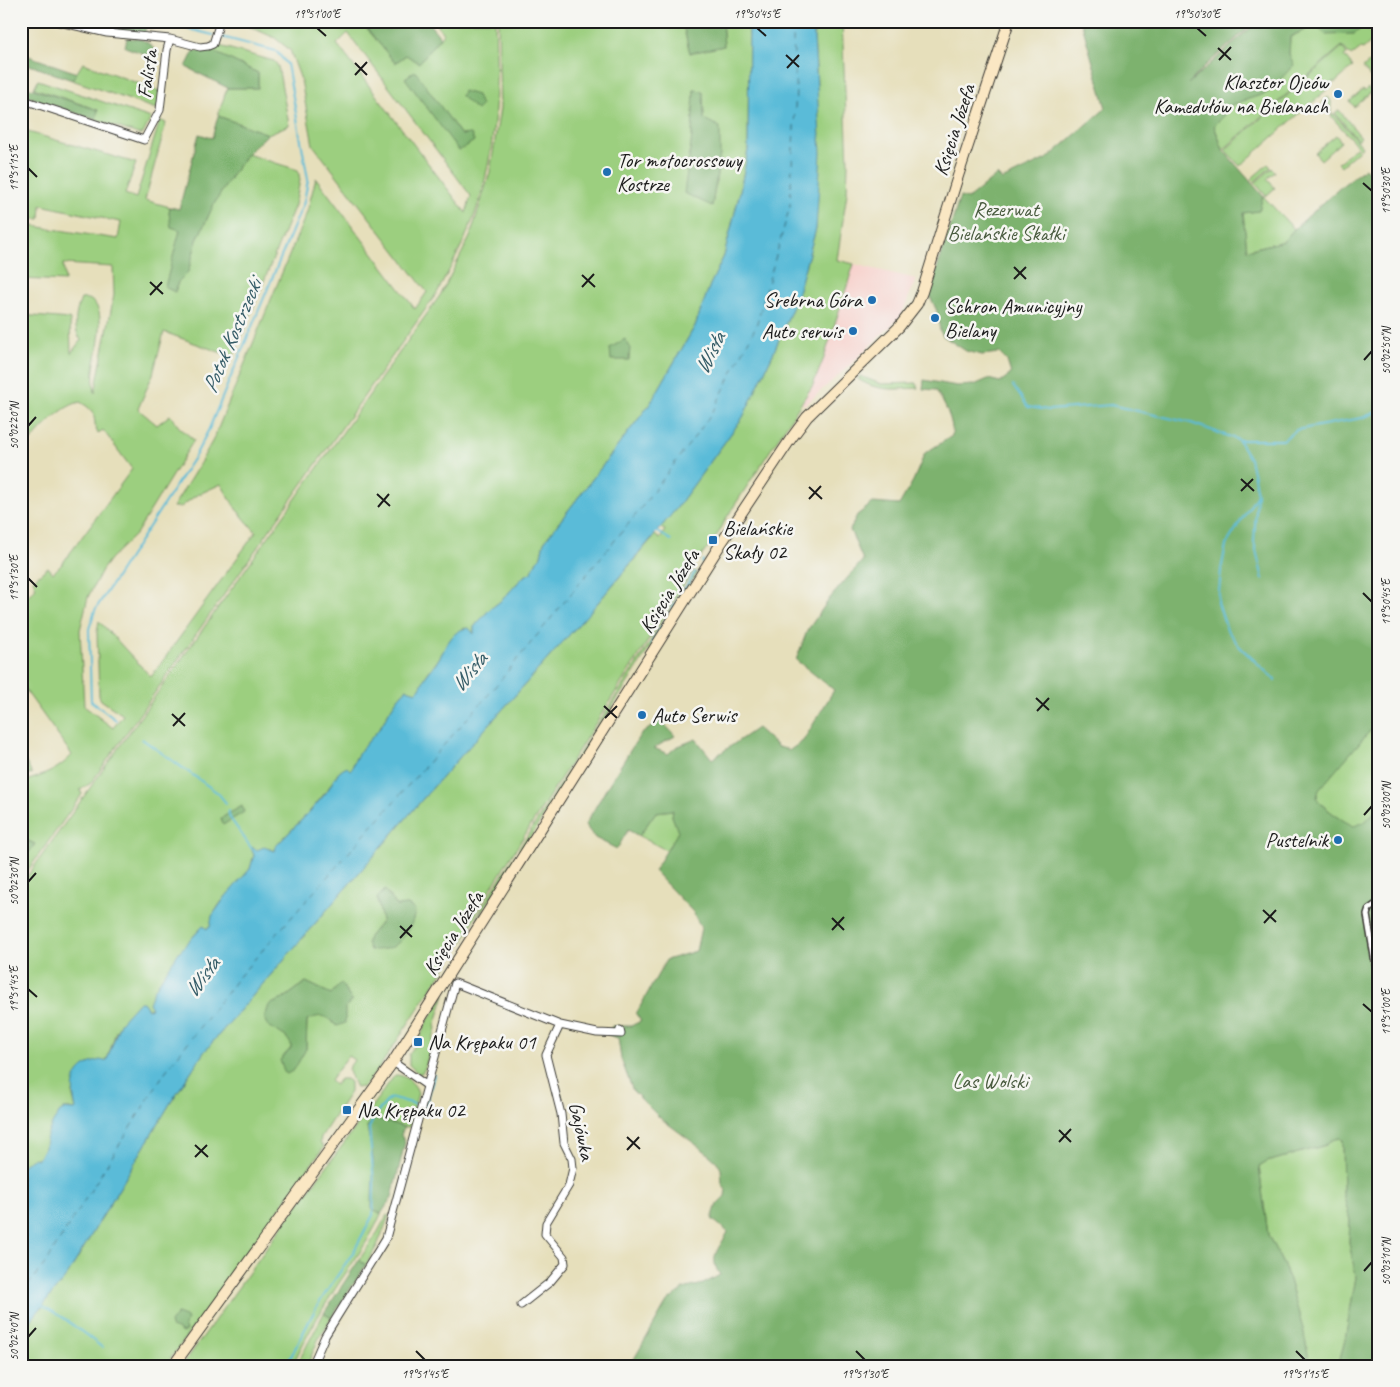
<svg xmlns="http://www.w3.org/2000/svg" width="1400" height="1387" viewBox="0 0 1400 1387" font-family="Caveat,sans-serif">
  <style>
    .built { fill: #f7d0cb }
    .green { fill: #9ccf7f; stroke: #5c764e; fill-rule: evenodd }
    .forest { fill: #7db26e; stroke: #4c6745 }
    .water { fill: #5abbd8; stroke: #3b6c7a }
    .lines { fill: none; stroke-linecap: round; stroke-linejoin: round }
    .stream { stroke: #5abbd8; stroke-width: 2 }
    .ferry { stroke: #355c67; stroke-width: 1; stroke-dasharray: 6 5; stroke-linecap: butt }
    .pedestrian-casing { stroke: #3a3934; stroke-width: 8 }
    .minor-casing { stroke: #3a3934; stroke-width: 9 }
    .secondary-casing { stroke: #3a3934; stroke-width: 12 }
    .pedestrian { stroke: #fff; stroke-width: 5 }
    .minor { stroke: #fff; stroke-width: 7 }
    .secondary { stroke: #fae7c3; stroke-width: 10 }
    .ticks { fill: none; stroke: #1c1c1c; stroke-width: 2 }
    .poi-dot { fill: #1f6fb2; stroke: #f6f6f2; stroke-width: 2 }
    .labels { text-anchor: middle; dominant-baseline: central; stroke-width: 5; stroke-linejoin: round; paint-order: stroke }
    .street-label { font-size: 21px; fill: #1c1c1c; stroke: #f6f6f2 }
    .poi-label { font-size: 21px; fill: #1c1c1c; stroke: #f6f6f2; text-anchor: start }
    .park-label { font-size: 21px; fill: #495b3f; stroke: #f6f6f2 }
    .water-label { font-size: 22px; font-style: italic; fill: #355c67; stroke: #f6f6f2 }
    .neatline { fill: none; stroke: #1c1c1c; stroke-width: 2 }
    .ticks-label { font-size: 12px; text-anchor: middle; fill: #1c1c1c }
  </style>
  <rect width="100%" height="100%" fill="#f6f6f2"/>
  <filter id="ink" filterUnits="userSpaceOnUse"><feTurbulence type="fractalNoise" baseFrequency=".02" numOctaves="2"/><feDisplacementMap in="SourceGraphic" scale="10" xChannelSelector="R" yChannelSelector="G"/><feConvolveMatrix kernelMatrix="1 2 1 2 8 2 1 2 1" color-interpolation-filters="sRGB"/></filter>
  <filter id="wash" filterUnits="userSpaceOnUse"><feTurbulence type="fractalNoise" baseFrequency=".0096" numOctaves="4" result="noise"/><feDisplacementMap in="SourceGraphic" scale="20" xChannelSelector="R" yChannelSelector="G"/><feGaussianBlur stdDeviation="1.12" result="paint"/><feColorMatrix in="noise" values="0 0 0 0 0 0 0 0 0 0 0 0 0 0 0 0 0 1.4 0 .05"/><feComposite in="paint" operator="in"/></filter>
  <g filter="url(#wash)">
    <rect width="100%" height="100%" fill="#e6dfbb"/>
    <path class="built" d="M854 264 916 279 901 316 851 364 805 405 801 402 813 385 824 358Z"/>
    <path class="green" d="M184 21H221L212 27Z
      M237 21H361L395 63 406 55 419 62 443 34 435 21H495C498 87 497 151 475 214 465 241 451 267 437 293L91 783 80 790 82 794 78 800 21 880V862L35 844 21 838V782C41 777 59 770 72 755L21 684V661L23 658 21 653V602L36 588 33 580 48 567 53 573 62 564 132 469 103 430 98 434C91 418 100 413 80 402 58 407 35 436 21 453V315L70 319 71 353 81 340C72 328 76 311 81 299 85 299 89 298 92 301 108 312 96 353 94 369 93 377 94 386 95 393L114 295 113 267 63 264 65 281 21 279V130L136 163 125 194 136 198 160 120 166 123 145 200 170 207 169 213 181 230 165 287 175 292 178 282 188 272 197 240 214 204 234 172 247 154 298 170 300 180 295 205 233 357 164 332 153 374 138 409 157 425 170 415 179 427 194 440 136 534 110 559 102 570 88 597 80 630 84 706 113 728 123 715 101 700 99 696 97 632 99 621 151 677 256 532 236 509 221 484 195 496 181 507H173L199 465 214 438 307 212 316 178 415 309 427 292 313 145 301 80 290 50 275 38ZM348 33 471 196 466 213 337 44ZM415 72 461 135 405 78ZM41 205 120 222H121L118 239 39 227 28 223 31 219H40Z
      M498 21H682L690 53 724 46 722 21H749L748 150 739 196 724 256 710 285 695 326 650 404 544 542 541 556 537 560 532 572 523 577 502 600 489 610 474 627V634L465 628C447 639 448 644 438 660 434 666 429 670 426 676 422 682 422 688 416 692L407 689C395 699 389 713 381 726 372 740 355 751 352 769L350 770 347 767C334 773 333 784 324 794 310 813 292 829 276 846L275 851 264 847 254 855C252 860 252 866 249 870 235 890 214 902 210 927L207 929 203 926C176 954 167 974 152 1008L148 1009 143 1002 116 1031 107 1060 72 1093 76 1109 74 1110C70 1109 66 1108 62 1110 55 1115 49 1139 45 1148L42 1151 40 1157 21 1166V885L441 294 470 237 490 172 500 108ZM694 90 703 92 704 119 720 154 712 206 692 136Z
      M813 21H842L848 163 847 193 837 260 854 264 824 358 813 385 725 520C719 536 707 547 698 561L690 556 688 558 693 561 689 567 693 570 481 904 468 933 377 1071 363 1087 356 1088 348 1069 354 1060 348 1056 330 1081 335 1085 340 1079H346L350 1082V1092L321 1137 320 1143 324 1147 165 1366H21V1333L68 1274 171 1102 204 1052 427 794 595 606 655 535 660 539 665 530 660 528 676 509 743 417 772 356 796 299 816 229 817 84ZM386 891 397 906 408 905 392 947 370 950 369 937 382 921ZM306 982 331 994 341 984 337 1026C325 1015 323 1014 307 1019L306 1049 291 1048V1044L269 1005 283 999Z
      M1315 25 1354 34 1364 26 1375 38 1363 49 1361 48 1351 56 1342 46 1223 150 1214 125 1224 116 1231 105 1247 99 1289 54 1290 37Z
      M216 45 274 61 278 66 289 125 268 134 218 116 225 94 228 88H258V73L210 50Z
      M1342 47 1347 54 1344 56 1353 67 1335 83 1333 81V84L1310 105 1308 104V106L1240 166 1225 150Z
      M1379 54V78L1372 79 1363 68Z
      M83 63 162 92 159 105 156 109 72 80Z
      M38 80 151 118 143 134H138L96 120 98 110 34 88Z
      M1368 88 1371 92 1354 107 1350 101 1363 90 1365 91Z
      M1328 97 1331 101V115L1321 103Z
      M1339 110 1361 137 1358 140 1335 113Z
      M1334 114 1362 146 1360 149 1331 116Z
      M1336 135 1341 142 1321 160 1315 153Z
      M1356 147 1359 150 1341 166 1338 163Z
      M1268 164 1271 167 1254 182 1251 179Z
      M1272 168 1275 172 1267 179 1275 188 1266 196 1255 183Z
      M1263 196 1294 229 1284 241 1247 250 1243 213 1258 211Z
      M860 376 881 384 916 383 918 388C895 389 878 392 858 379Z
      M695 571 697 573 521 852H520L519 849Z
      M1379 723V807L1365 822 1354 827C1346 823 1320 806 1317 798 1317 796 1318 793 1318 790L1366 735Z
      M21 754 32 774 21 777Z
      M673 810 672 816 679 832 666 850 639 836 656 812Z
      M517 856 518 857 477 919 484 903 514 857Z
      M445 994 435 1026 436 1028 425 1068 423 1072 419 1074 409 1065V1054L421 1036 425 1025Z
      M395 1075C405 1074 416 1084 418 1093L409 1127H404L374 1118 367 1127 373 1158 372 1210 381 1214C368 1245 345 1272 327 1302 314 1322 303 1344 292 1366H182L291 1214Z
      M1339 1138 1342 1140 1343 1193 1350 1220 1349 1242 1356 1277 1345 1340 1338 1366H1312L1308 1355 1303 1328 1286 1270 1268 1235 1259 1167 1267 1162 1326 1145 1332 1139Z
      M387 1215 389 1216 377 1246 366 1265 359 1260 376 1235Z
      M324 1313 331 1318 318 1340 307 1366H296Z"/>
    <path class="forest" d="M72 21H141L146 22 145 34 118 32Z
      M361 21H427L440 37 419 63 406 55 395 63Z
      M682 21H722L724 46 690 53Z
      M1081 21H1256L1205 66 1188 84 1258 21H1379V31L1369 22 1354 34 1326 35 1315 25 1290 37 1289 54 1294 65 1267 93 1231 105 1224 116 1214 126 1223 150 1263 196 1259 211 1243 213 1247 250 1284 241 1294 229 1343 185 1365 168 1370 173 1376 168 1379 169V723L1366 735 1319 790C1318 793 1317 796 1317 798 1320 806 1346 823 1354 826L1365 822 1379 807V1366H1338L1345 1340 1356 1277 1349 1242 1350 1220 1343 1193 1342 1140 1339 1138 1332 1140 1326 1145 1267 1162 1259 1167 1268 1235 1286 1270 1303 1328 1308 1355 1312 1366H630L667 1302 683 1289 703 1284 720 1275C708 1257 719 1249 728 1232L712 1219 717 1204 725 1196 726 1189 722 1184 721 1169 717 1162 706 1152 660 1118 633 1091 621 1059 618 1038 609 1035 612 1026H631L641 1021 636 1014 666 960 696 951 701 928 693 912 654 871 678 832 672 816 673 810 656 812 639 836 628 830 617 849 595 838 585 825 609 784 640 735 661 720 675 736 654 748 668 754 676 747 696 739 712 759 757 728 778 747 790 750 803 741 834 690 796 660 807 631 830 598 863 560 850 530 857 515 873 503 899 505 913 481 925 453 952 436C954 420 944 404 936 390L923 389 924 380 957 386 974 385 988 379 1000 382 1011 374 1007 361 999 353 982 355 966 351 943 336 940 331 937 311 929 294 960 197 968 199 997 175 1002 180 1048 158 1106 108Z
      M127 38C145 39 147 40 159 55L156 58 125 47Z
      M210 50 258 73V88H228L186 67 194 51Z
      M23 54 77 73 72 80 21 62Z
      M415 71 461 135 471 134 474 141 459 151 405 78Z
      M21 85 98 110 96 120 21 94Z
      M694 90 703 91 704 119 720 127V154L712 206 684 193 692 136Z
      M463 91 477 95 481 106 477 110 461 96Z
      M218 116 268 134 247 154 234 172 214 204 197 240 188 272 178 282 175 292 165 287 180 230 171 227 169 213 170 207 179 209 199 134 212 138Z
      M625 339 630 347 629 360H611L610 348Z
      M242 806 244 812 223 825 221 818Z
      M21 838 35 844 22 862H21Z
      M385 890 397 906 408 905 415 910C414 923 405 939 394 946 387 950 377 950 370 950L367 943 369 937 382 921 377 898Z
      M306 982 331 994 341 983 352 1001 345 1007V1023L337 1026C325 1015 323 1014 307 1020L306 1049 294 1070 287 1074 284 1072 280 1060 291 1048V1044L286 1037 267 1025 265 1017 269 1005 283 999Z
      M374 1118 404 1127 401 1135 405 1142 392 1197 381 1214 372 1210 373 1158 367 1127Z
      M359 1260 366 1265 331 1318 324 1313Z
      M177 1314 187 1318 188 1320 184 1325 186 1331 182 1333 177 1329 171 1327 170 1323Z"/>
    <path class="water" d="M749 21H813L821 153 816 229 796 299 772 356 743 417 676 509 595 606 427 794 204 1052 171 1102 68 1274 21 1333V1166L34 1158 38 1159C41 1156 41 1151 45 1148 45 1135 54 1118 63 1109L74 1110 76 1109C73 1096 70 1078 82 1068 86 1064 94 1062 100 1060L104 1061 107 1060 120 1023 139 1002H143L148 1009 152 1008 149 1003 154 990 179 952 203 926 207 929 210 927 212 916 226 896 250 869 254 855 251 848 253 847 257 850 264 847 275 851 276 846C292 829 310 813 325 794 333 784 334 773 347 767L350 770 352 769C355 751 372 740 381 726 389 713 395 699 407 689L416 692C422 688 422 682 426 676 430 670 435 666 438 660 446 648 451 629 469 628L474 634V627L489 610 502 600 523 577 532 572 537 560 541 556 544 542 650 404 695 326 710 285 724 256 739 196 748 150Z"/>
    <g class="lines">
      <path class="stream" d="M157 21 213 35
        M1013 386 1028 407 1049 410 1111 405 1191 423 1239 440H1283L1296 430 1362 418 1379 411
        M1239 441 1250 459 1254 477 1257 495 1254 542 1263 579
        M1257 495 1226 545 1221 570 1218 603 1227 630 1240 647 1275 680
        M656 531 671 540
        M702 563 703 560
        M651 644 695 572
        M116 720 91 701 89 629 95 610 195 456 209 429 304 202 308 179 287 64 276 51 218 36
        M142 739 218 793 226 803
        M228 811 230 818 252 849
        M424 1106H426L434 1075
        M42 1305 65 1319 103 1348
        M286 1366 317 1306 354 1251 373 1215 374 1184 369 1128 375 1115 389 1099 393 1098 415 1104"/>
      <path class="ferry" d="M21 1294 44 1265 165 1072 237 979 489 694 638 512 711 415 756 326 790 206 796 89 792 21"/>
    </g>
  </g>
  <g filter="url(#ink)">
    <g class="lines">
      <g class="pedestrian-casing">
        <path id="pedestrian" d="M1379 902 1369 909 1367 915 1379 986"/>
      </g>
      <g class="minor-casing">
        <path id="minor" d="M55 21 107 33 170 39 200 47 208 46 213 44 218 28
          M21 99 144 140 160 110 167 50 170 39
          M393 1062 426 1085
          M521 1305 550 1282 565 1264 564 1257 545 1234 546 1223 569 1185 573 1168 572 1159 564 1143 561 1114 546 1055 560 1025
          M312 1366 325 1336 386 1238 455 983 560 1025 597 1033 621 1034 620 1030"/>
      </g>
      <g class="secondary-casing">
        <path id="secondary" d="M173 1366 393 1062 720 545 790 440 807 417 899 327 917 304 922 292 958 176 1009 21"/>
      </g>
      <use href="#pedestrian" class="pedestrian"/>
      <use href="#minor" class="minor"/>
      <use href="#secondary" class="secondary"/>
    </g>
  </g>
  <path class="ticks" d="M317 28 326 36M757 28 766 36M1197 28 1206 36M1218 48 1231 60M786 55 799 67M1219 60 1231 47M355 63 367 75M787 68 799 55M355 75 367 62M28 168 37 177M1363 183 1372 191M1014 267 1026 279M582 275 595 287M1014 279 1026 267M150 282 163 294M582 287 594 274M150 295 162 282M1364 360 1372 351M28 426 36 417M1241 479 1254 491M809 487 822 499M1241 491 1253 479M377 494 390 506M809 499 821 486M378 507 389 494M28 578 37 587M1363 593 1372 602M1036 698 1049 710M604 706 617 718M1037 711 1049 698M172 714 185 726M605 718 617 706M173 726 185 713M1364 815 1372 806M28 882 36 873M1263 910 1276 922M832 918 844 930M1264 923 1276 910M400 926 412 937M832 930 844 917M400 938 412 925M28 989 37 997M1363 1004 1372 1012M1059 1130 1071 1142M627 1137 640 1149M1059 1142 1071 1129M195 1145 208 1157M627 1150 639 1137M195 1157 207 1145M1364 1271 1372 1262M28 1337 36 1328M416 1351 425 1360M856 1351 865 1360M1296 1351 1305 1360"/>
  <g class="poi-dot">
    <circle cx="1338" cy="94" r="5"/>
    <circle cx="607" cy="172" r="5"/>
    <circle cx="872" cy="300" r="5"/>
    <circle cx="935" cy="318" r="5"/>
    <circle cx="853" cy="331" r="5"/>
    <rect x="708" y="535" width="10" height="10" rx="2.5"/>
    <circle cx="642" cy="715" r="5"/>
    <circle cx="1338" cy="840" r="5"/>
    <rect x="413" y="1037" width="10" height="10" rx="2.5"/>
    <rect x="342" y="1105" width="10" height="10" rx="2.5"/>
  </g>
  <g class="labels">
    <g class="street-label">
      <text transform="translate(147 74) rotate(-82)">Falista</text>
      <text transform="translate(954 130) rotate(-72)">Księcia Józefa</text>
      <text transform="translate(669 591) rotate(-58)">Księcia Józefa</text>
      <text transform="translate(453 933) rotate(-58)">Księcia Józefa</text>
      <text transform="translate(582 1131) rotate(78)">Gajówka</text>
    </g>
    <g class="poi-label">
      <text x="1328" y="82" text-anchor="end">Klasztor Ojców<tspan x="1328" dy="24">Kamedułów na Bielanach</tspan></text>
      <text x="617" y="160">Tor motocrossowy<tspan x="617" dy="24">Kostrze</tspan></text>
      <text x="862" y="300" text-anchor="end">Srebrna Góra</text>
      <text x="945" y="306">Schron Amunicyjny<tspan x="945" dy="24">Bielany</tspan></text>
      <text x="843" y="331" text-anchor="end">Auto serwis</text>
      <text x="723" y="528">Bielańskie<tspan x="723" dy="24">Skały 02</tspan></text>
      <text x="652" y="715">Auto Serwis</text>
      <text x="1328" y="840" text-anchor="end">Pustelnik</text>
      <text x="428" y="1042">Na Krępaku 01</text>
      <text x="357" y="1110">Na Krępaku 02</text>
    </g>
    <g class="park-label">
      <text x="1006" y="209">Rezerwat<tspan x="1006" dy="24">Bielańskie Skałki</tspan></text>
      <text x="990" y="1081">Las Wolski</text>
    </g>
    <g class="water-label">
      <text transform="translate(232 336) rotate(-67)">Potok Kostrzecki</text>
      <text transform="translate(710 353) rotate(-63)">Wisła</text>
      <text transform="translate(469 672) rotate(-50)">Wisła</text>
      <text transform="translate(202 977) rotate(-52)">Wisła</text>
    </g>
  </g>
  <rect width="1400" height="1387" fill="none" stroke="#f6f6f2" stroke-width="55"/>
  <rect x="28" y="28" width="1344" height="1332" class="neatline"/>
  <g class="ticks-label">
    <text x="317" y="18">19°51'00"E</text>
    <text x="757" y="18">19°50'45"E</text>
    <text x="1197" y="18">19°50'30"E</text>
    <text transform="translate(14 168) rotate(-90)" y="4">19°51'15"E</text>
    <text transform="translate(1386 191) rotate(-90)" y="4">19°50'30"E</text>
    <text transform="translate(1386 351) rotate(-90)" y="4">50°02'50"N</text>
    <text transform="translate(14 426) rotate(-90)" y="4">50°02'20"N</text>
    <text transform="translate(14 578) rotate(-90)" y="4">19°51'30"E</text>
    <text transform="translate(1386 602) rotate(-90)" y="4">19°50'45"E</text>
    <text transform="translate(1386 806) rotate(-90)" y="4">50°03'00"N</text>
    <text transform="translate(14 882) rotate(-90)" y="4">50°02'30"N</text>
    <text transform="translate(14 989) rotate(-90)" y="4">19°51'45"E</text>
    <text transform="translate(1386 1012) rotate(-90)" y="4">19°51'00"E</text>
    <text transform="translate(1386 1262) rotate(-90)" y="4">50°03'10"N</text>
    <text transform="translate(14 1337) rotate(-90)" y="4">50°02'40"N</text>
    <text x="425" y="1378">19°51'45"E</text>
    <text x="865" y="1378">19°51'30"E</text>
    <text x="1305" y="1378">19°51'15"E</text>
  </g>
</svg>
